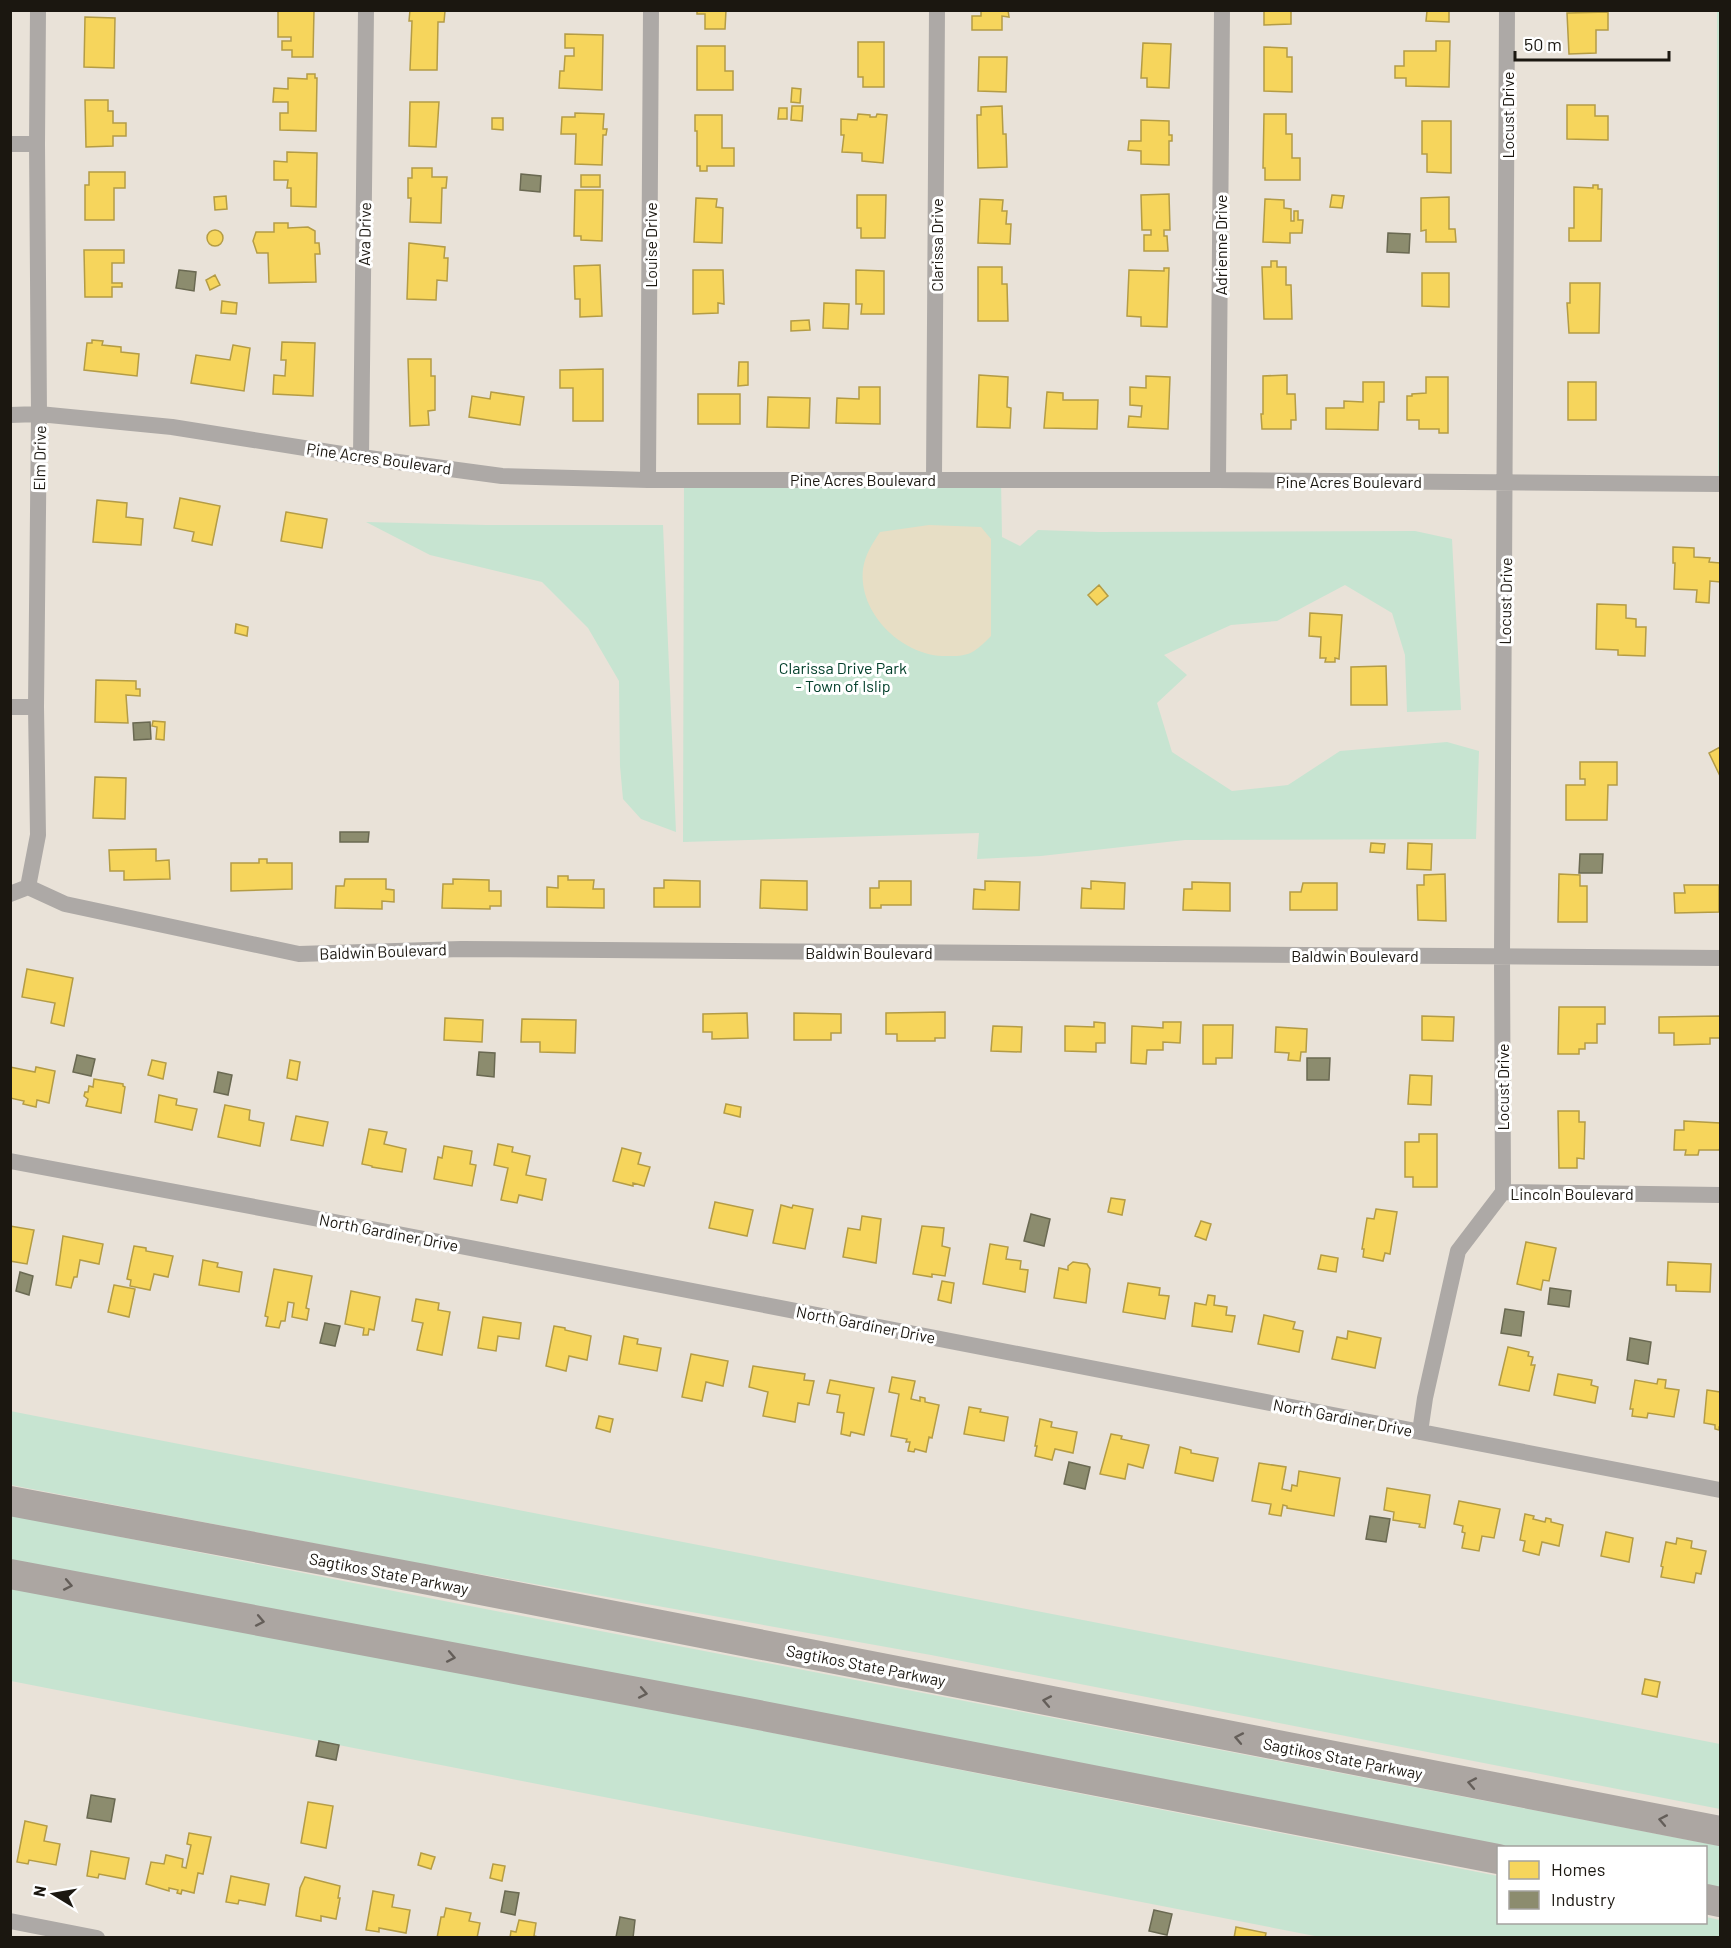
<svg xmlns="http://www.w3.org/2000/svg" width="1731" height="1948" viewBox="0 0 1731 1948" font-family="Barlow,sans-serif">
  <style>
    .green { fill: #c7e4d1 }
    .sand { fill: #e7dec5 }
    .homes { fill: #f6d55c; stroke: #b49c45; stroke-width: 1.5 }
    .industry { fill: #8c8c6e; stroke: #6a6952; stroke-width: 1.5 }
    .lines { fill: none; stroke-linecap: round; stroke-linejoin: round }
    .minor { stroke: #ada9a6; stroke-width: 16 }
    .motorway { stroke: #aca6a2; stroke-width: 30 }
    .oneway { stroke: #645e59 }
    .labels { text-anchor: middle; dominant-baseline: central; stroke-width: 6; stroke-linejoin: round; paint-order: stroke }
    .street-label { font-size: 16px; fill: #1b1710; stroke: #fff }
    .park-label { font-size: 16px; fill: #04402c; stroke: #fff }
  </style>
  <rect width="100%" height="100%" fill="#e9e2d8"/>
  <path class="green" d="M1717 11H1720V484H1718V456Z
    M684 479 1001 480 1002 537 1020 546 1038 530 1099 532 1415 531 1452 539 1461 710 1407 712 1405 655 1392 613 1345 585 1277 621 1231 625 1164 655 1187 675 1157 703 1172 752 1232 791 1288 785 1340 751 1447 742 1479 751 1476 839 1185 840 1041 856 977 859 979 833 683 842Z
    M366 522 486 525H663L676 832 641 819 623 799 620 766 619 681 588 628 542 582 430 555Z
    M10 1411 1720 1744V1809L931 1655 395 1559 11 1485Z
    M10 1515 439 1600 1720 1846V1889L1706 1886V1848L1507 1847 11 1561Z
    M10 1588 717 1722 1498 1876V1922H1706V1917L1720 1920V1937H1320L11 1681Z"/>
  <path class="sand" d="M929 525 981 527 991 539V636C986 641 980 647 974 651 965 657 952 656 942 656 901 654 858 613 863 569 865 555 872 544 880 532Z"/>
  <path class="homes" d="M278 10H314L313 57H292V50H282V41H291V37H278Z
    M410 10 445 11 444 22H438L437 70H410L412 21H409Z
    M697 10H726L725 29H705V14H697Z
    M981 10H1008L1009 17 1002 16V30H972V16H981Z
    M1264 10H1291V24L1264 25Z
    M1424 10H1449V22L1426 21 1427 11Z
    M1608 12V30H1596V53L1569 54 1567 13Z
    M85 17 115 18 114 68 84 67Z
    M565 34 603 35 602 90 559 88 560 71H564L565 56H574V48H565Z
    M1436 41H1450L1449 87 1406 86V78H1395V66H1404V51H1436Z
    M858 42H884V87H863V77H858Z
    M1143 43 1171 44 1169 88 1147 87V78H1141Z
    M697 46H725V71H733V90H697Z
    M1264 47 1287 48V57H1292V92L1264 91Z
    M979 57H1007L1006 92 978 91Z
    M307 74H315V78H317L316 131 280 130V113H288V102H273L274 88 288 89V78L307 79Z
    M792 88 801 89 800 103 791 102Z
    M85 100H108V111H113V123H126V136H113V146L86 147Z
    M410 102H439L436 147 409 146Z
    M1567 105H1595V116H1608V140L1567 139Z
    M792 106H803L802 121 791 120Z
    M1002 106 1003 134H1006L1007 167 978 168 977 115H981V107Z
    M779 108H787V119H778Z
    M575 113 604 114 603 129H607L606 135H603L602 165 575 164 576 134H561L562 117H575Z
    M858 114 870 115V117H876L877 114 887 115 883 163 862 161V153L842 152 844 135H841V119L857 120Z
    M1264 114H1286V134H1292V158H1300V180H1265V168H1263Z
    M695 115H722V148H734V166H707V171H700V166H697V131H695Z
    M492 118H503V130L492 129Z
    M1141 120 1169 121V135H1172V141H1169V165L1141 164V151L1128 150 1129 141H1141Z
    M1422 121H1451V173L1427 172V154H1422Z
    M287 152 317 153 316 207 291 206V188H287L288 180H274V161L287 162Z
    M412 168H432V177H447L446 188H442L441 223 410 222 411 198H408V178H412Z
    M89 172H125V188H114V220H85V185H89Z
    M581 175H600V187H581Z
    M1593 185H1598V189H1602L1601 241H1569V228H1574V187L1593 188Z
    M575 190H603L602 241 581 240V236H574Z
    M1169 194 1170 230H1164V236H1167L1168 251H1144V235H1151V230H1142L1141 195Z
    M857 195H886L885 238H861V228H857Z
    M1332 195 1344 196 1342 208 1330 207Z
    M226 196 227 209 215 210 214 197Z
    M1449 197V229H1455L1456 242H1426V230L1421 231V198Z
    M696 198 717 199 716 207 723 208 722 243 694 242Z
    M980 199 1003 200 1002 211H1007L1006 224H1011L1010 244 978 243Z
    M1265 199 1284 200V208L1291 209V221H1294V211H1298V220H1303L1302 233H1290V243L1263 242Z
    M274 223H288V228L308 227 315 231V243H319L320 254H315L316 282 269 283 268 253H257L253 241 256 232H274Z
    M207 238a8 8 0 1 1 16 0a8 8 0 1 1-16 0Z
    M409 243 445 247 444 258H448L447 281 437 280 436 300 407 299Z
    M84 250H124V263H112V283H122V287H112V297H85Z
    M1271 261H1277V267H1286V285H1291L1292 319H1264L1262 267H1271Z
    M600 265 602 316 580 317V299H575L574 266Z
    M978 267H1002V284H1007L1008 321H978Z
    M1164 268H1169L1167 327 1141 326V317L1127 316 1129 270 1164 271Z
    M693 270H723L724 304 718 303V313L693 314Z
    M856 270 884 271V314H861L862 304H856Z
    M1422 273H1449V307L1422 306Z
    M215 275 220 285 210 290 206 280Z
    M1570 283H1600L1599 333H1569L1567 303H1570Z
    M222 301 237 303 236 314 221 313Z
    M824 303 849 304 848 329 823 328Z
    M809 320 810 330 791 331V321Z
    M92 340 103 341 102 345 121 347V352L139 354 137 376 84 370 87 343H92Z
    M282 342 315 343 313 396 273 394 274 375 285 376 286 360H281Z
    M233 345 250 348 244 391 191 383 196 355 230 360Z
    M408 359H431V376H435V410L428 411 429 425 410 426Z
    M739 362H748V385L738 386Z
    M603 369V421H573V388H560V370Z
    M979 375 1008 377 1007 407 1011 408 1010 428 977 427Z
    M1287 375V394H1295L1296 420H1291V429H1262L1261 414H1263V376Z
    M1146 376 1170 377 1168 429 1128 427 1129 416 1141 417 1142 406 1130 405V387L1146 388Z
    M1426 377H1448V433H1439V429H1419V420H1407V396H1412V394L1426 393Z
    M1363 382H1384V402H1379L1378 430 1326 429V408H1344V401L1363 402Z
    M1568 382H1596V420H1568Z
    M859 387H880V424L836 423 837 398 859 399Z
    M491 392 524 397 520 425 469 417 472 396 490 399Z
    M1047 392 1063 393V400H1098L1097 429 1044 428Z
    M698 394H740V424H698Z
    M768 397 810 398 809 428 767 427Z
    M180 498 220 506 212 545 192 541 194 532 174 528Z
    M97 500 127 503 126 517 143 519 141 545 93 542Z
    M286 512 327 519 322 548 281 541Z
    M1673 547 1694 548V557L1710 558 1709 562 1720 563V560V582L1710 581 1709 603 1696 602 1697 590 1674 589 1675 563H1673Z
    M1099 585 1108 596 1097 605 1088 595Z
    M1597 604 1626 605V618L1636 619V627H1646L1645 656 1618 655V650L1596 649Z
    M1310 613 1342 615 1339 659 1335 658V662H1325L1326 658H1320L1321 637 1309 636Z
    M236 624 248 627 247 636 235 633Z
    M1386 666 1387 705H1351V667Z
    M96 680 136 681V689H140V696L126 695 128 723 95 722Z
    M153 721 165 722 164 740 156 739 157 727 152 726Z
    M1720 747V776L1709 753Z
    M1580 762H1617V785H1608L1607 820H1566V785H1585V779H1580Z
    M95 777 126 778 125 819 93 818Z
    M1371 843 1385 844 1384 853 1370 852Z
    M1408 843 1432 844 1431 870 1407 869Z
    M156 849V861L169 860 170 879 124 880V871H110L109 850Z
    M259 859H267V863H292V889L231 891V863H259Z
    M1445 874 1446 921 1418 920 1417 885H1424V875Z
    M1559 874 1580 875V886H1587V922H1558Z
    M558 876H568V880H594L593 889H604V908L547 907V887L558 888Z
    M345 879H386V889L394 890V902L382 901V909L335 908 336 886H344Z
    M453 879 489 880V891H501V906H490V909L442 908 443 884H453Z
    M664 880 700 881V907H654V888H664Z
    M761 880 807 881V910L760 908Z
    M879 881H911V905H881V908H870V888H879Z
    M985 881 1020 882 1019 910 973 909 974 889 985 890Z
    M1091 881 1125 883 1124 909 1081 908 1082 888 1091 889Z
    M1192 882 1230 883V911L1183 910 1184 889H1192Z
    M1303 883H1337V910H1290V892H1301Z
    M1684 885H1719V912L1675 913 1674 893H1685Z
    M27 969 73 978 64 1026 51 1023 55 1003 22 997Z
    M1559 1007H1605V1024H1597V1043H1585V1049H1579V1054H1558Z
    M945 1012V1038H935V1041H897V1034H886V1013Z
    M747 1013 748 1038 712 1039V1032H703V1014Z
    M794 1013 841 1014V1033H831V1040H794Z
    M1422 1016 1454 1017 1453 1041 1422 1040Z
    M1720 1016V1038H1710V1044L1674 1045V1033H1659V1017Z
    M445 1018 483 1020 482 1042 444 1040Z
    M522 1019 576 1020 575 1053 540 1052V1042H521Z
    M1094 1022 1105 1023V1043H1096V1052L1065 1051V1026L1094 1027Z
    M1163 1022H1181L1180 1043 1163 1042V1050H1147L1146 1064 1131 1063 1132 1026 1163 1028Z
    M1203 1025H1233L1232 1058H1216V1064H1203Z
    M993 1026 1022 1027 1021 1052 991 1051Z
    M1276 1027 1307 1029 1306 1052H1301L1300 1061 1288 1060 1289 1053 1275 1052Z
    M152 1060 166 1063 163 1079 148 1075Z
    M290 1060 300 1062 297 1080 287 1078Z
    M10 1067 35 1072 36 1067 55 1071 49 1103 37 1100 36 1107 23 1104 24 1101 10 1098Z
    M1410 1075 1432 1076 1431 1105 1408 1104Z
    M94 1079 123 1084V1086L125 1087 121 1113 86 1106 88 1099 84 1096 85 1092H88L89 1086 93 1087Z
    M159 1095 177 1099 176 1105 197 1109 192 1130 155 1122Z
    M726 1104 741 1107 740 1117 724 1113Z
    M225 1105 250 1110 249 1120 264 1123 260 1146 218 1137Z
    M1558 1111H1579V1122H1585L1584 1159 1577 1158V1168H1559Z
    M296 1116 328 1122 323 1146 291 1140Z
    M1684 1121 1720 1123V1148L1719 1150H1699L1698 1155H1685L1686 1150H1674L1675 1130H1684Z
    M369 1129 387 1132 384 1144 406 1149 402 1172 372 1167V1166L362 1164Z
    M1419 1134H1437V1187H1413V1177H1405V1142H1419Z
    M498 1144 513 1147 512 1152 530 1156 526 1175 546 1179 542 1200 519 1195 517 1203 501 1200 508 1168 494 1165Z
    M444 1146 472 1151 470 1164 476 1165 472 1186 434 1179 438 1157 442 1158Z
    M622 1148 641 1153 638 1164 650 1167 644 1186 633 1183V1186L613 1181Z
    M1111 1198 1125 1200 1122 1215 1108 1212Z
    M715 1202 753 1210 747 1236 709 1228Z
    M781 1205 792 1208 793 1205 813 1209 805 1249 773 1243Z
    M1376 1209 1397 1212 1390 1254 1385 1253 1383 1261 1363 1257 1364 1249H1362L1367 1218 1374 1219Z
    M862 1216 881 1219 876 1263 843 1257 848 1228 860 1230Z
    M1201 1221 1211 1224 1206 1240 1195 1236Z
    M10 1226 34 1230 27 1264 10 1261Z
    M922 1226 944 1228 942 1246 950 1248 945 1276 932 1274V1277L913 1274Z
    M63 1236 103 1244 99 1264 80 1260 77 1277H74L71 1288 56 1285Z
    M1526 1242 1556 1248 1549 1281 1543 1280 1541 1290 1517 1284Z
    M990 1244 1008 1247 1006 1259 1021 1261 1020 1269 1028 1270 1025 1292 983 1284Z
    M134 1246 146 1248V1251L173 1256 168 1277 154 1274 150 1290 130 1286 131 1280 127 1279Z
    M1321 1255 1338 1258 1336 1272 1318 1269Z
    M203 1260 218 1263 217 1267 242 1272 239 1292 199 1285Z
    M1073 1262 1087 1264 1090 1269 1086 1303 1054 1298 1059 1268 1068 1270V1266Z
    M1668 1262 1711 1264 1710 1292 1676 1291V1285H1667Z
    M274 1269 312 1276 306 1308 309 1309 307 1320 292 1317 294 1303 288 1302 285 1321H281L279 1328 266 1326 268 1317 265 1316Z
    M942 1281 954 1283 951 1303 938 1300Z
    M1128 1283 1160 1288 1159 1295 1169 1296 1165 1319 1123 1312Z
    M114 1285 135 1289 129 1317 108 1312Z
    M351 1291 380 1297 374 1330 369 1329 368 1335H363L364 1328 345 1324Z
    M1208 1295 1215 1296 1214 1305 1227 1307 1226 1315 1235 1316 1232 1332 1192 1326 1195 1303 1206 1305Z
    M416 1299 439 1303 438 1310 450 1312 442 1355 417 1350 423 1323 412 1321Z
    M1264 1315 1295 1322 1293 1329 1303 1331 1299 1352 1258 1344Z
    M483 1317 521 1323 519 1339 498 1336 496 1351 478 1348Z
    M554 1326 565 1328V1330L591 1336 587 1360 569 1356 566 1371 546 1366Z
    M1348 1331 1381 1338 1375 1368 1332 1359 1337 1337 1347 1339Z
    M624 1336 638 1339 637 1344 661 1348 657 1371 619 1364Z
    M1508 1347 1529 1352 1528 1356 1533 1357 1531 1365H1535L1529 1391 1499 1385Z
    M691 1354 728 1361 723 1386 706 1382 702 1401 682 1397Z
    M753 1366 805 1374 804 1380 814 1381 809 1405 798 1403 795 1422 763 1416 768 1392 749 1387Z
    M1558 1374 1592 1380 1591 1385 1598 1387 1595 1403 1554 1395Z
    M892 1377 915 1381 911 1399 920 1401V1397L925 1398V1402L939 1405 932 1438 929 1437 926 1452 915 1449 914 1452 908 1451 910 1442H906L907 1439 891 1436 899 1394 889 1392Z
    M1658 1379 1666 1380 1665 1388 1679 1390 1674 1417 1648 1413 1647 1418 1632 1416 1633 1409H1630L1635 1380 1657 1384Z
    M830 1380 874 1388 864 1435 851 1432 850 1436 841 1434 844 1413 837 1412 840 1395 827 1393Z
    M1707 1390 1720 1392V1427H1719V1430L1715 1429V1425L1704 1423Z
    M969 1407 981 1409 980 1412 1008 1417 1004 1441 964 1434Z
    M599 1416 613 1419 610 1432 596 1428Z
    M1040 1419 1052 1422 1051 1427 1077 1432 1073 1453 1055 1449 1052 1460 1035 1456 1037 1446H1035Z
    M1111 1434 1122 1436 1121 1439 1149 1445 1143 1468 1128 1464 1125 1479 1100 1474Z
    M1180 1447 1191 1450V1453L1218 1458 1213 1481 1175 1473Z
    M1259 1463 1286 1467 1282 1489 1291 1491 1292 1485 1297 1486 1299 1471 1340 1478 1334 1516 1287 1508V1506L1283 1505 1281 1516 1269 1514 1271 1504 1252 1501Z
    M1387 1488 1430 1495 1425 1528 1419 1527 1420 1524 1393 1520 1394 1512 1384 1510Z
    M1459 1501 1500 1509 1494 1538 1482 1536 1479 1551 1462 1548 1465 1533 1462 1532 1463 1526 1454 1524Z
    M1525 1514 1534 1516 1533 1519 1545 1522 1546 1518 1551 1519V1522L1563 1525 1559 1546 1542 1542 1539 1555 1523 1551 1525 1541 1520 1540Z
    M1606 1532 1633 1538 1629 1562 1601 1556Z
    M1677 1538 1692 1541 1691 1548 1706 1551 1701 1574 1696 1573 1694 1583 1661 1577 1663 1567 1661 1566 1666 1542 1676 1544Z
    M1645 1679 1660 1682 1657 1697 1642 1694Z
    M308 1802 333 1806 326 1848 301 1843Z
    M25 1821 47 1826 44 1841 60 1844 56 1865 29 1860 28 1864 17 1862Z
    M189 1833 211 1837 203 1874 198 1873 194 1893 182 1890 181 1894 177 1893 178 1890 169 1888V1891L146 1884 151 1862 164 1864 166 1855 183 1859 182 1867 186 1868 191 1845 187 1844Z
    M91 1851 129 1858 125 1879 99 1874 98 1878 87 1876Z
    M421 1853 435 1857 431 1869 418 1865Z
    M493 1864 505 1866 502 1881 490 1878Z
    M231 1876 269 1884 265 1905 239 1900 238 1904 226 1902Z
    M305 1877 340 1886 338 1898H340L336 1919 321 1916V1921L296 1916 300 1888Z
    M373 1891 394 1895 392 1907 410 1910 406 1933 379 1928V1932L366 1930Z
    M446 1908 471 1913 469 1921 480 1923 477 1938H437L441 1917H444Z
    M519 1920 536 1923 534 1936 543 1938H510L511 1931 516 1932Z
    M1236 1927 1266 1933 1265 1938H1234Z"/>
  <path class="industry" d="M521 174 541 176 540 192 520 190Z
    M1388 233 1410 234 1409 253 1387 252Z
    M179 270 196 272 194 291 176 288Z
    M150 722 151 739 134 740 133 723Z
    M340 832H369L368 842H340Z
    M1580 854H1603L1602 873H1579Z
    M479 1052 495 1053 494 1077 477 1075Z
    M77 1055 95 1059 91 1076 73 1072Z
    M1307 1058H1330L1329 1080H1307Z
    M218 1072 232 1075 228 1095 214 1092Z
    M1031 1214 1050 1219 1044 1246 1024 1241Z
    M20 1272 33 1276 29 1295 16 1291Z
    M1550 1288 1571 1291 1569 1307 1548 1304Z
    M1505 1309 1524 1312 1521 1336 1501 1333Z
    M325 1323 340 1326 335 1346 320 1343Z
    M1630 1338 1651 1342 1648 1364 1627 1360Z
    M1069 1462 1090 1467 1085 1489 1064 1484Z
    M1370 1516 1390 1519 1386 1542 1366 1539Z
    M319 1741 339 1745 336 1760 316 1756Z
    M91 1795 115 1799 111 1822 87 1818Z
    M505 1891 519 1893 515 1915 501 1912Z
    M1154 1910 1172 1914 1167 1935 1149 1931Z
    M620 1917 635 1920 633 1938 616 1937Z"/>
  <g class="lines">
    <path class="minor" d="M10 144H37
      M10 415 39 414 172 427 361 457 502 476 648 480H1218L1720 484
      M361 457 366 10
      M934 479 937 10
      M648 480 651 10
      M1218 480 1222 10
      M10 707H36
      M28 887 65 904 299 954 461 949 1720 958
      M10 894 28 887 38 835 36 707 39 414 37 144 38 10
      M10 1161 372 1229 1720 1490
      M1503 1192 1502 956 1507 10
      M1420 1432 1425 1398 1458 1251 1503 1192 1720 1195
      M10 1921 97 1938"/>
    <path class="motorway" d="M10 1501 424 1579 1720 1831
      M10 1574 738 1711 1498 1859
      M1706 1899 1720 1902"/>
  </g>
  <defs><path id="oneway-chevron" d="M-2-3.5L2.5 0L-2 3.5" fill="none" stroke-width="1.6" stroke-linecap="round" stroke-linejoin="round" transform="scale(1.5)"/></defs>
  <g class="oneway">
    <use href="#oneway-chevron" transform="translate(68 1585) rotate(11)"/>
    <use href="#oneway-chevron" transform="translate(260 1621) rotate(11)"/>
    <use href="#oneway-chevron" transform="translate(451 1657) rotate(11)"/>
    <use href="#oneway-chevron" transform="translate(643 1693) rotate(11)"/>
    <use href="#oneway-chevron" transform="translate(1047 1701) rotate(-169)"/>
    <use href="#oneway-chevron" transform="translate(1239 1738) rotate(-169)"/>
    <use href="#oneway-chevron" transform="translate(1472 1783) rotate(-169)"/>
    <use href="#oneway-chevron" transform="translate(1663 1820) rotate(-169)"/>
  </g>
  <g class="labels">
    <g class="street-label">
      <text transform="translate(1507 115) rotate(-90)">Locust Drive</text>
      <text transform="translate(364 234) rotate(-89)">Ava Drive</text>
      <text transform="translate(650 245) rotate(-90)">Louise Drive</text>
      <text transform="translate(936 245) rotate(-90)">Clarissa Drive</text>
      <text transform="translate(1220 245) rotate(-90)">Adrienne Drive</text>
      <text transform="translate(39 458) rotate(-89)">Elm Drive</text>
      <text transform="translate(379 458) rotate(8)">Pine Acres Boulevard</text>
      <text x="863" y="479">Pine Acres Boulevard</text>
      <text x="1349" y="481">Pine Acres Boulevard</text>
      <text transform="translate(1505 601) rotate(-89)">Locust Drive</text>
      <text transform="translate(383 951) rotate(-2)">Baldwin Boulevard</text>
      <text x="869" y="952">Baldwin Boulevard</text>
      <text x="1355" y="955">Baldwin Boulevard</text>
      <text transform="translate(1502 1087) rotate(-90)">Locust Drive</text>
      <text x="1572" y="1193">Lincoln Boulevard</text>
      <text transform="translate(389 1232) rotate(11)">North Gardiner Drive</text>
      <text transform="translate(866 1324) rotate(11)">North Gardiner Drive</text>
      <text transform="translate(1343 1417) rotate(11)">North Gardiner Drive</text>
      <text transform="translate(389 1573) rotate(11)">Sagtikos State Parkway</text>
      <text transform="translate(866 1665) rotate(11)">Sagtikos State Parkway</text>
      <text transform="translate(1343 1758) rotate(11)">Sagtikos State Parkway</text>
    </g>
    <g class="park-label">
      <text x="843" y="667">Clarissa Drive Park<tspan x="843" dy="18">- Town of Islip</tspan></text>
    </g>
  </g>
  <rect width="1731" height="1948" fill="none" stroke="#1b1710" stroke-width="24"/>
  <rect x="1497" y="1846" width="210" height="78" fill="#ffffff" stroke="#a4a29f" stroke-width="1.5"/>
  <rect x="1509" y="1861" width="30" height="18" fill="#f6d55c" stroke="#a4a29f" stroke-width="1.5"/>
  <text x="1551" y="1876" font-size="18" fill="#1b1710">Homes</text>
  <rect x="1509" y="1891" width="30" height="18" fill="#8c8c6e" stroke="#a4a29f" stroke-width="1.5"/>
  <text x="1551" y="1906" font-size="18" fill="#1b1710">Industry</text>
  <g transform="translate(54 1894) rotate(281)" stroke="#ffffff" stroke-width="4.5" paint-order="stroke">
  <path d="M0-4.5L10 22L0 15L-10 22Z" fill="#1b1710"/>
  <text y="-9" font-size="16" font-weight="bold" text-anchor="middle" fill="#1b1710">N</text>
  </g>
  <path d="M1515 51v9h154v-9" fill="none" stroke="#1b1710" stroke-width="3"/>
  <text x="1524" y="51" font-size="18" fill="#1b1710" stroke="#ffffff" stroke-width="4.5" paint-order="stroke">50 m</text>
</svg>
